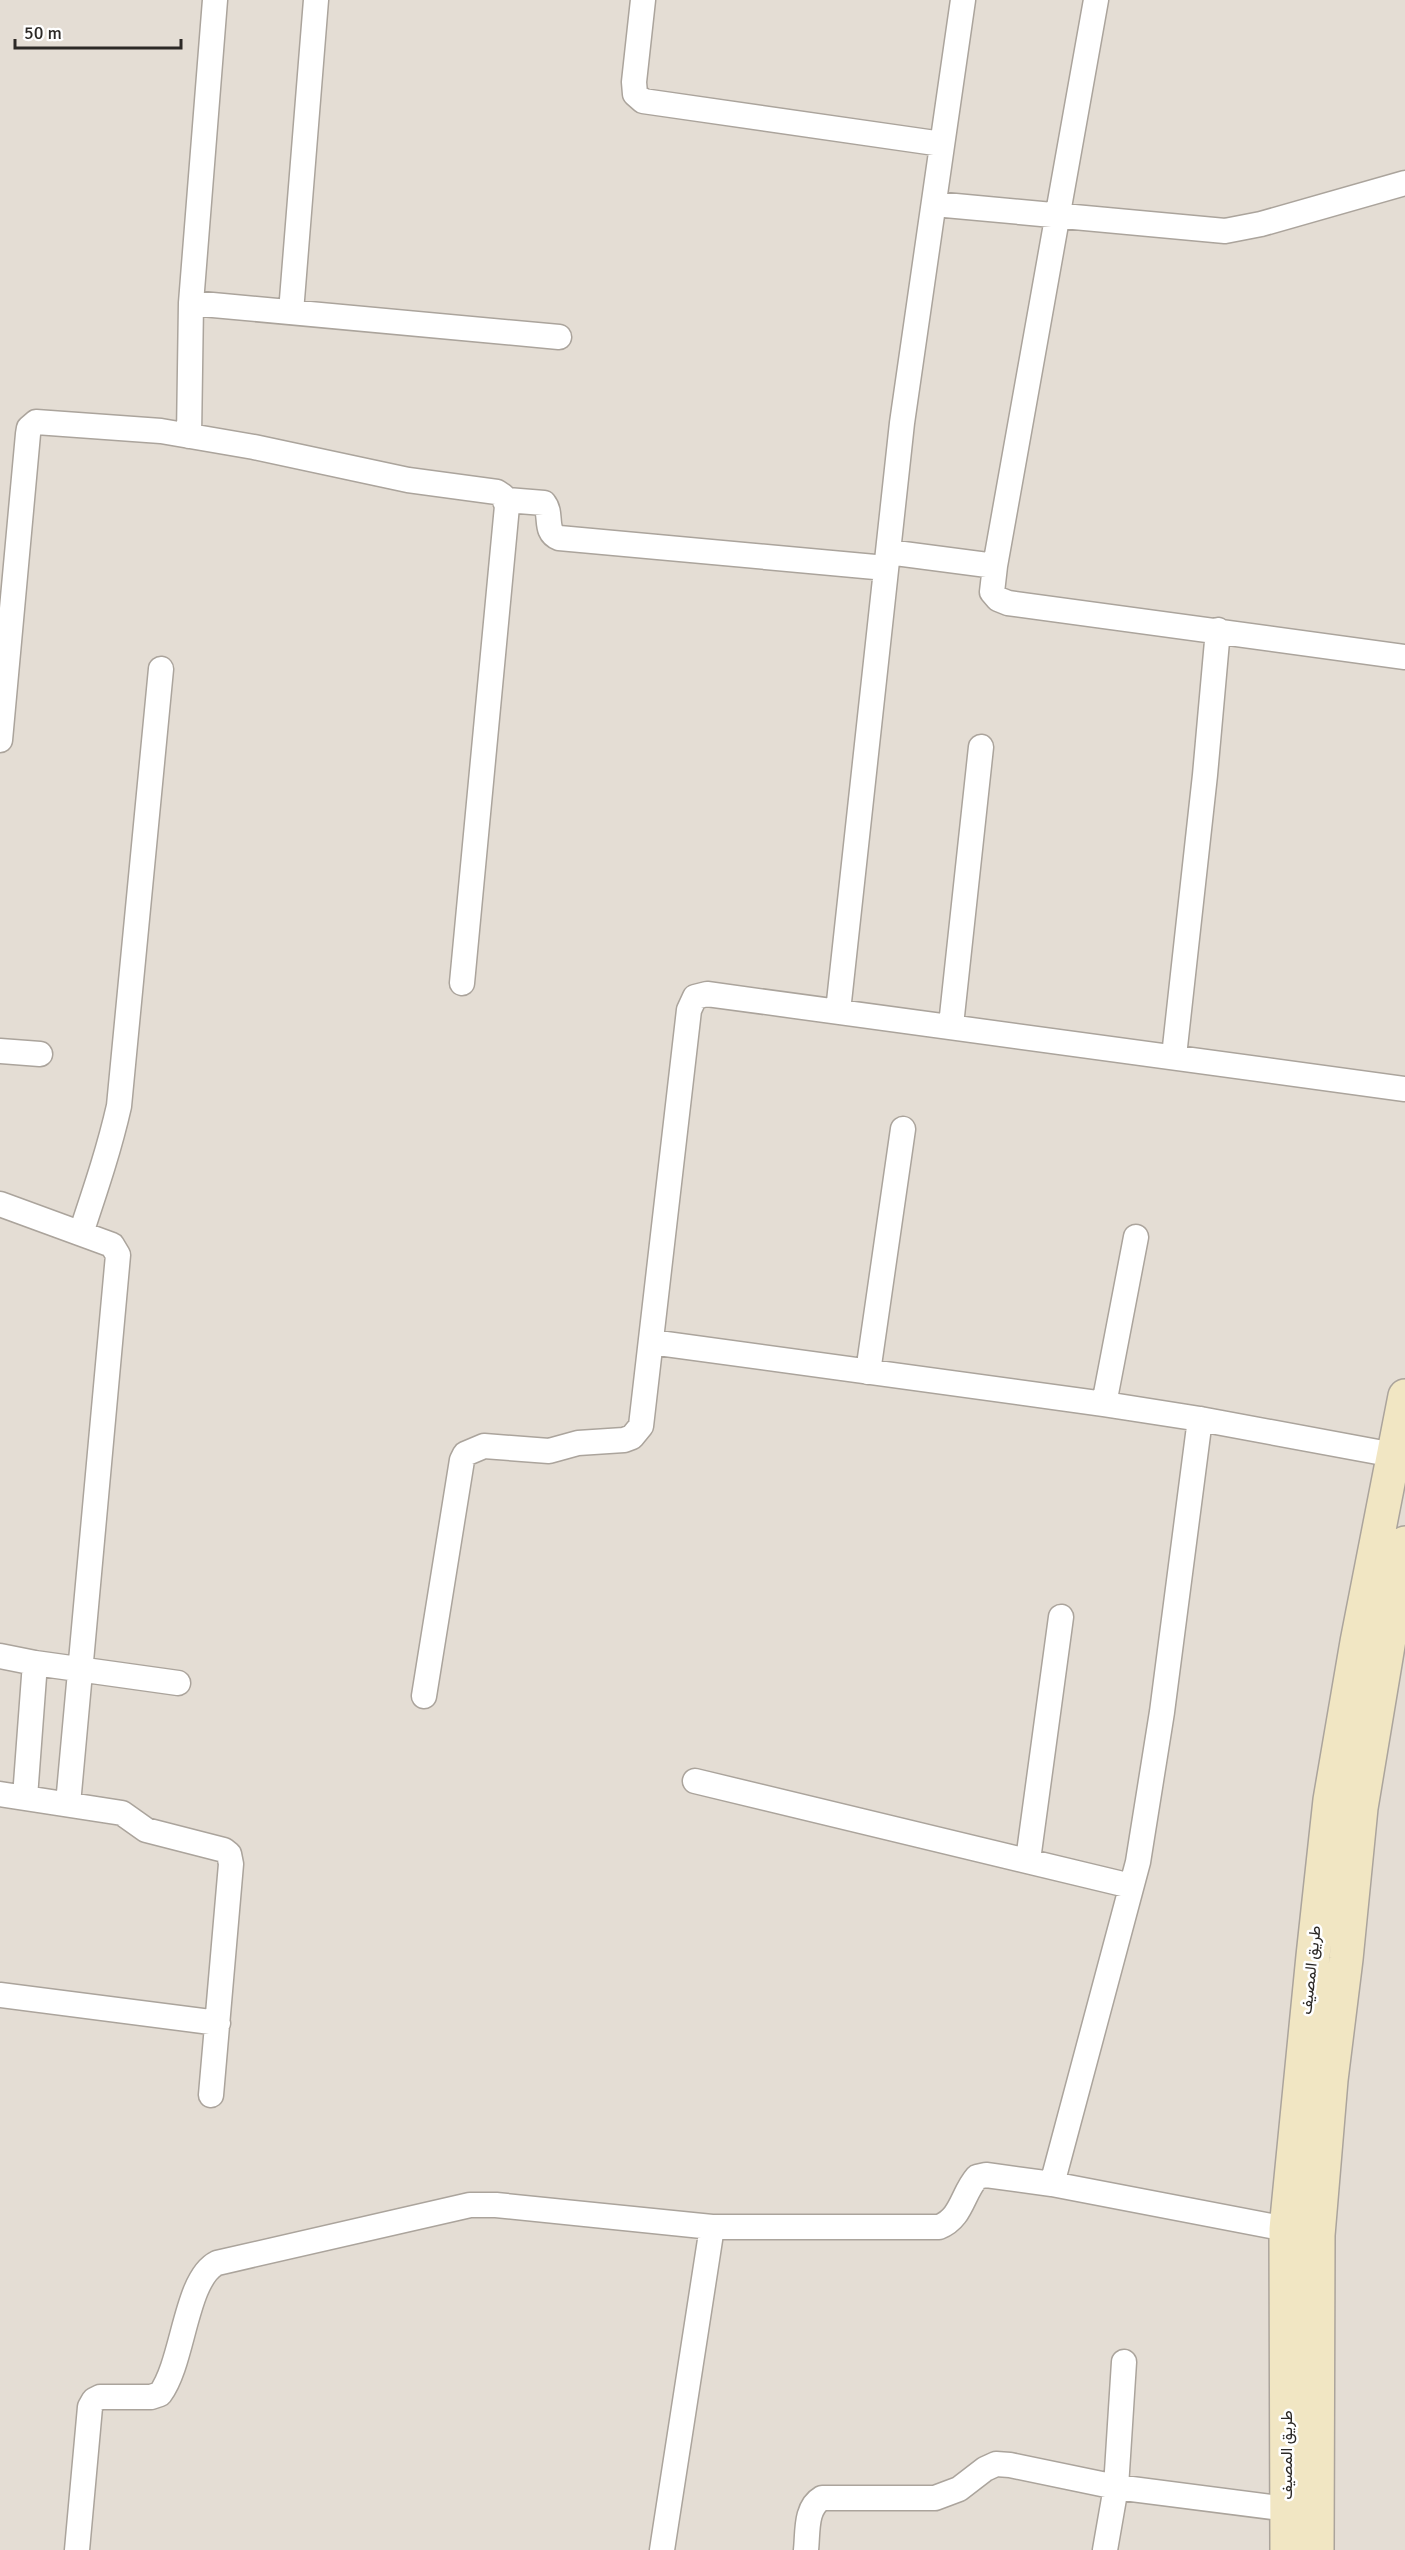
<svg xmlns="http://www.w3.org/2000/svg" width="1405" height="2550" viewBox="0 0 1405 2550" font-family="Signika,Vazirmatn,sans-serif">
  <style>
    .lines { fill: none; stroke-linecap: round; stroke-linejoin: round }
    .street-casing { stroke: #aba49c; stroke-width: 27 }
    .secondary-casing { stroke: #aba49c; stroke-width: 36 }
    .street { stroke: #fff; stroke-width: 24 }
    .secondary { stroke: #f1e6c3; stroke-width: 33 }
    .labels { text-anchor: middle; dominant-baseline: central; stroke-width: 5; stroke-linejoin: round; paint-order: stroke }
    .street-label { font-size: 16px; fill: #2c2926; stroke: #fff }
  </style>
  <rect width="100%" height="100%" fill="#e4ddd4"/>
  <g class="lines">
    <g class="street-casing">
      <path id="street" d="M215 0 191 303 559 337
        M643 0 634 82 635 94 643 101 942 144
        M934 204 1225 231 1261 224 1405 183
        M291 312 316 0
        M189 436 191 303
        M506 500 544 503C553 514 543 532 559 538L886 568
        M888 552 995 566 1096 0
        M995 566 992 592 998 599 1008 603 1405 657
        M0 740 28 434 29 428 36 422 161 431 254 447 408 480 497 492 503 496 507 506 462 983
        M838 1011 902 423 963 0
        M951 1025 981 747
        M0 1051 40 1054
        M1174 1056 1205 775 1218 630
        M0 1204 112 1245 118 1255 68 1804
        M81 1233C95 1191 109 1150 119 1106L161 669
        M651 1342 1104 1404 1200 1419 1394 1455
        M868 1372 903 1129
        M1104 1404 1136 1237
        M0 1656 35 1663 178 1683
        M424 1696 462 1460 465 1454 484 1446 549 1451 578 1443 624 1440 632 1437 641 1426 689 1010 695 997 707 994 1405 1089
        M695 1781 1131 1886
        M0 1794 122 1813 146 1830 224 1850 229 1854 231 1864 211 2095
        M25 1797 35 1663
        M1028 1860 1061 1617
        M0 1995 218 2023
        M1052 2184 1138 1862 1162 1712 1200 1419
        M77 2550 90 2407 94 2400 100 2397H151L160 2394C184 2362 185 2279 217 2263L470 2205H496L712 2227
        M662 2550 712 2227H939C962 2218 962 2194 977 2177L986 2175 1052 2184 1286 2229
        M806 2550C808 2532 805 2508 822 2498H935L959 2489 985 2469 996 2464 1010 2465 1116 2487 1303 2511
        M1105 2550 1116 2487 1124 2362"/>
    </g>
    <g class="secondary-casing">
      <path id="secondary" d="M1287 2550 1286 2229 1313 1956 1330 1800 1357 1642 1405 1396
        M1317 2550 1318 2235 1331 2080 1346 1959 1361 1808 1405 1543"/>
    </g>
    <use href="#street" class="street"/>
    <use href="#secondary" class="secondary"/>
  </g>
  <g class="labels">
    <g class="street-label">
      <text transform="translate(1311 1970) rotate(-84)">طريق المصيف</text>
      <text transform="translate(1287 2455) rotate(-90)">طريق المصيف</text>
    </g>
  </g>
  <path d="M15 39v9h166v-9" fill="none" stroke="#2c2926" stroke-width="3"/>
  <text x="24" y="39" font-size="18" fill="#2c2926" stroke="#ffffff" stroke-width="4.5" paint-order="stroke">50 m</text>
</svg>
